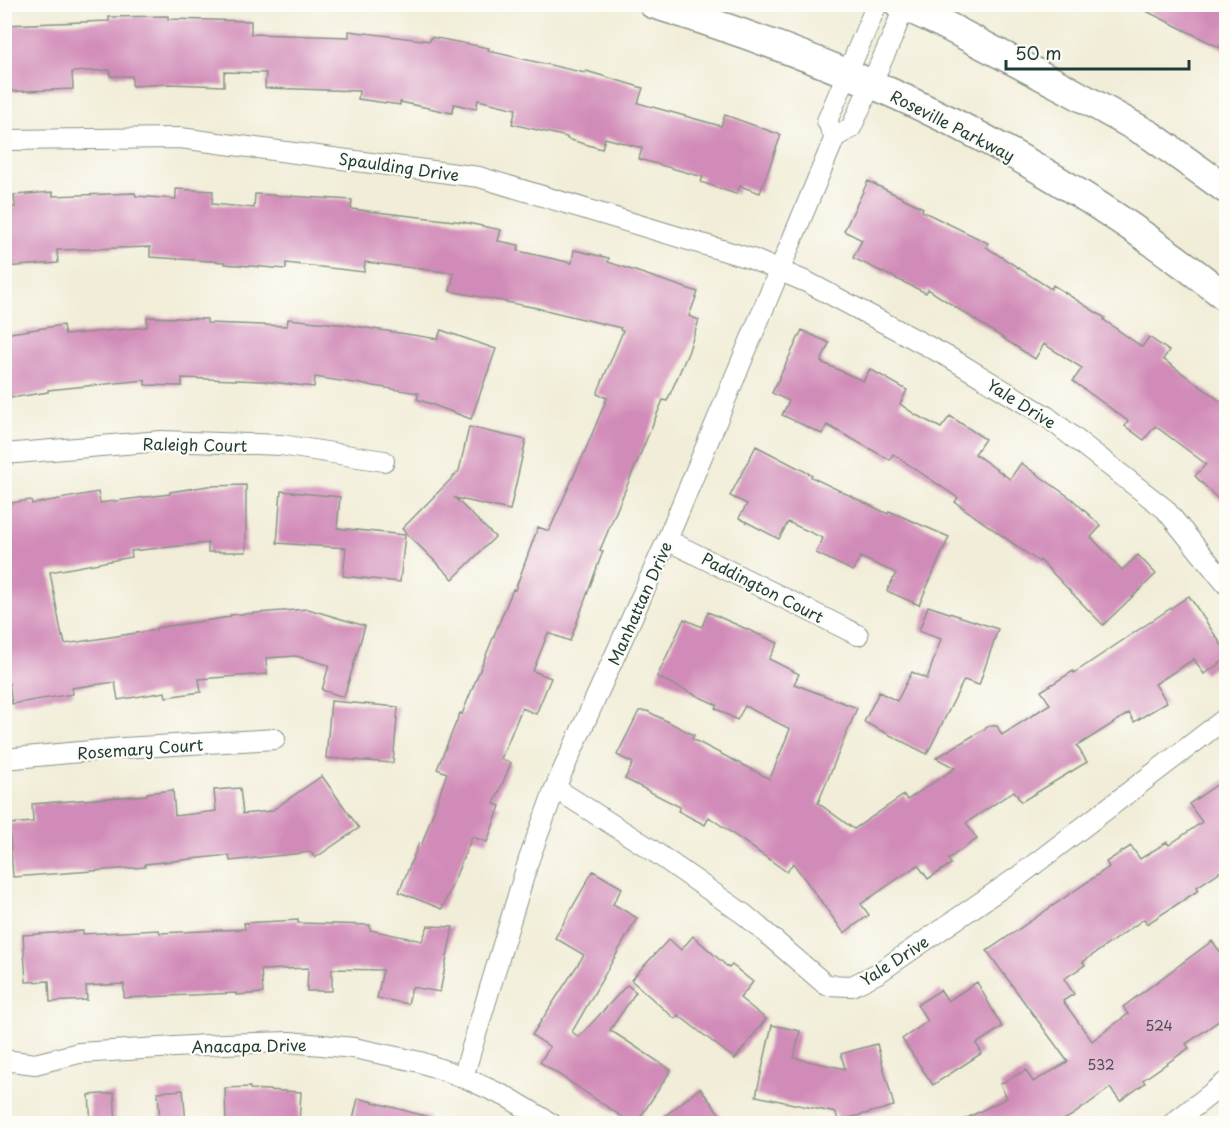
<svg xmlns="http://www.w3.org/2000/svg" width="1231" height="1128" viewBox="0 0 1231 1128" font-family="'Playpen Sans',sans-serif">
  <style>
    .building { fill: #d18bb8 }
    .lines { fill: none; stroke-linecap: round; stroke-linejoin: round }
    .minor-casing { stroke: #889586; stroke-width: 22 }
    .secondary-casing { stroke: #889586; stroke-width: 31 }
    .minor { stroke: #fff; stroke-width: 20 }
    .secondary { stroke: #fff; stroke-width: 28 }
    .labels { text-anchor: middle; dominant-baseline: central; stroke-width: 4.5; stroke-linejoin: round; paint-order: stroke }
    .number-label { font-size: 14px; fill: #4c5055 }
    .street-label { font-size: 16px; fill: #1f3d34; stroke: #fdfcf7 }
  </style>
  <rect width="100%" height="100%" fill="#fdfcf7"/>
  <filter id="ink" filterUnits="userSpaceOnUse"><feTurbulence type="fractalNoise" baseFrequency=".0167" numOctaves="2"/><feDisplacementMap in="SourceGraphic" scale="12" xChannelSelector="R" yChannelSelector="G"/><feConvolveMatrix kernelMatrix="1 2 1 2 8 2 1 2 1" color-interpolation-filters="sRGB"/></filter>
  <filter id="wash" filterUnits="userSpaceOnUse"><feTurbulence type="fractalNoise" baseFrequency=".008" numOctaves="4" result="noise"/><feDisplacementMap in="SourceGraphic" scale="24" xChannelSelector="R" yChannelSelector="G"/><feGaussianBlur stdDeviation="1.35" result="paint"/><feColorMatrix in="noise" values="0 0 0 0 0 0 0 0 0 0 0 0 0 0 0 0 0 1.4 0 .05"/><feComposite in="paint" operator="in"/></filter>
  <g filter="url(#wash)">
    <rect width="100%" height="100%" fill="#f1edd8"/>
    <g id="blocks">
      <path class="building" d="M1132 4H1227V51Z
        M168 16V19L251 21V34L349 37V31L430 41 431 37 489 48 488 51 585 73 586 71 643 88 638 103 721 126 725 115 781 135 760 193 740 186 736 194 701 182 703 177 639 159 642 148 605 138 602 149 567 139V137L512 124 516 109 478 100 476 109 454 104 452 113 400 102V105L358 99 359 91 265 88 266 73 224 72V86L169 84 132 86V76H110V70L72 72 73 89 4 92V25L109 21V17Z
        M868 181 923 208 922 211 988 243 986 247 1051 289 1053 285 1105 318 1104 320 1142 347 1149 337 1169 351 1163 359 1227 406V508L1195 476 1206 464 1155 426 1144 440 1125 426 1128 421 1073 381 1082 368 1044 344 1035 359 928 289 926 293 853 258 862 240 844 231Z
        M176 189 213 191 212 204 254 208 255 194 352 200 351 209 463 222 501 230 498 241 519 245 518 251 572 263 574 250 609 258 608 262 698 292 689 316 699 320 688 353 667 401 663 400 600 550 603 551 570 641 548 633 533 671 551 678 536 714 522 708 501 759 511 763 494 804 500 806 487 842 472 837 442 909 399 892 419 843 422 844 447 773 437 769 460 713 462 714 513 589 515 590 538 527 549 531 585 451 607 398 597 394 623 331 620 330 621 328 537 308 450 291 454 273 365 262 364 272 286 263V269L225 264V262L150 257V247L57 250 58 263 4 267V208L15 207 14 195 53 192V196L135 193 136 196 176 199Z
        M147 317 207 319V323L287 326 288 319 348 325 438 339 441 330 496 349 471 419 417 399 419 393 315 377 314 387 262 381 182 378V386L145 385V380L48 390V392L11 398 4 354V334L63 325 65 335 147 327Z
        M802 330 829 343 821 362 863 381 870 369 907 390 900 404 916 415 941 428 950 416 985 439 975 454 1010 479 1021 463 1072 499 1101 526 1091 537 1122 570 1138 555 1156 574 1103 625 1040 560 1039 562 955 502 958 498 893 454 890 460 827 425 822 434 782 415 789 401 772 393Z
        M469 427 526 440 510 510 455 498 495 537 453 579 402 529 459 471Z
        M756 446 812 475 811 477 888 514 889 511 949 537 919 605 887 591 896 573 860 557 853 571 816 553 823 538 788 522 779 539 739 518 747 504 730 496Z
        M246 485V552H208V543L131 551 132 557 50 572 62 637 63 636 65 644 156 630V628L230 617V615L308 609 365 626 344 697 322 690 329 665 296 656 266 658 267 674 199 679 201 692 166 697 165 692 118 700 115 682 72 688 73 694 12 704 9 683H4V504L31 500 32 504 98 492 100 503 170 494V492L208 486Z
        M281 491 340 497 337 528 405 535 400 582 343 576 346 548 277 543Z
        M1189 596 1227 653V659L1204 674 1194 659 1155 684 1167 702 1134 722 1129 713 1077 746 1087 762 1021 802 1014 791 966 823 977 839 948 859 951 864 928 879 918 865 861 904 869 915 844 933 793 863 787 872 709 817 705 825 678 811 680 807 625 779 633 763 617 755 639 711H647L694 735 692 739 770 779 790 729 745 706 737 720 715 708 717 705 657 677 684 619 702 627 708 612 778 643 769 659 799 674 794 684 857 708 818 803 854 829 904 795 907 800 955 768 936 758 989 726H997L1002 735 1050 704 1041 691 1073 671 1074 673Z
        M928 606 998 629 979 685 964 680 927 754 864 722 879 692 897 701 912 672 927 679 941 639 919 631Z
        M331 701 398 707 393 763 326 758Z
        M322 776 359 828 315 858 311 852 230 861 229 855 145 864V867L13 877 9 824 33 822 32 804 147 795V793L173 790 175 816 216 811 214 790 240 788 243 814 271 811Z
        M1227 778V867L1197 887 1199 890 1147 924 1144 919 1083 962 1085 965 1064 979 1074 994 1063 1001 1092 1041 1128 1014 1123 1007 1212 941 1227 961V1015L1186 1044 1189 1048 1143 1080 1145 1083 1120 1101 1110 1088 1074 1114 1057 1124H955L1007 1098 1000 1084 1026 1070 1033 1082 1068 1062 987 951 1109 867 1106 862 1131 846 1140 859 1167 842 1169 845 1202 822 1189 804Z
        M593 871 622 888 613 904 637 918 572 1032 579 1037 627 985 636 992 610 1030 671 1070 636 1124H633L540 1062 550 1047 532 1035 584 955 555 938Z
        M298 920V923L370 925V930L422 941 428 926 453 927 440 992 412 987 408 1004 377 998 383 970 332 969V991H307L308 968 261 970 263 993 236 995V993L124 998V984L86 986 87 1000 50 1002 49 981 26 982 23 935 83 931V934L159 930 160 933 245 929 244 923Z
        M693 936 729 968 732 965 753 982 740 998 766 1019 735 1059 678 1015 675 1019 631 980 669 939 681 950Z
        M977 982 1002 1027 976 1044 982 1053 933 1085 902 1039 928 1021 917 1005 940 990 948 1001Z
        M772 1025 800 1031 794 1058 845 1069 841 1054 877 1044 894 1106 838 1121 836 1113 756 1096Z
        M250 1087V1089L301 1092 299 1124H226L225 1088Z
        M700 1088 727 1124H655Z
        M183 1090 186 1124H160L158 1092Z
        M114 1093 116 1124H91L89 1095Z
        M358 1098 429 1117 428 1124H352Z"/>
    </g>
  </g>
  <g filter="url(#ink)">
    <use href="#blocks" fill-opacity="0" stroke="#889586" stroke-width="1.5"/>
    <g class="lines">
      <g class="minor-casing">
        <path id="minor" d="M835 137 827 121 877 4
          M4 140 180 138 479 177 752 259 809 283 952 359 1046 416 1165 509 1226 584
          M4 454 161 441 281 445 384 461
          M667 540 858 635
          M4 759 123 748 275 739
          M555 788 649 848 745 915 826 985 852 986 878 973 1019 876 1226 718
          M4 1060 35 1064 79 1053 223 1044 289 1042 354 1048 420 1062 463 1077 509 1098 552 1124
          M463 1077 529 859 555 788 667 540 835 137 851 128 892 38 905 4
          M1172 1124 1226 1082"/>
      </g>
      <g class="secondary-casing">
        <path id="secondary" d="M653 4C727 27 801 53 872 84 997 139 1119 212 1226 297
          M899 4 943 24 1065 88 1150 135 1226 189"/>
      </g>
      <use href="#minor" class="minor"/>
      <use href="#secondary" class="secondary"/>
    </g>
  </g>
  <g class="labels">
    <g class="number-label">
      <text x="1159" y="1025">524</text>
      <text x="1101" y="1064">532</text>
    </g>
    <g class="street-label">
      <text transform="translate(953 125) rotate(27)">Roseville Parkway</text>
      <text transform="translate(399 166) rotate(8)">Spaulding Drive</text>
      <text transform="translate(1022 403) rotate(32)">Yale Drive</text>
      <text transform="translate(195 444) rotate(1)">Raleigh Court</text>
      <text transform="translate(763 587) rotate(27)">Paddington Court</text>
      <text transform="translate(639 603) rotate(-66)">Manhattan Drive</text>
      <text transform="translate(140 748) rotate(-4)">Rosemary Court</text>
      <text transform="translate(894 960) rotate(-33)">Yale Drive</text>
      <text transform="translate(249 1045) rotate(-1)">Anacapa Drive</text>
    </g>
  </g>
  <rect width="1231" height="1128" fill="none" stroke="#fdfcf7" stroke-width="24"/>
  <path d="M1006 60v9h183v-9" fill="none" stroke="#1f3d34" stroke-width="3"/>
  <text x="1015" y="60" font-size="18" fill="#1f3d34" stroke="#fdfcf7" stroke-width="4.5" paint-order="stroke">50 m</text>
</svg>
